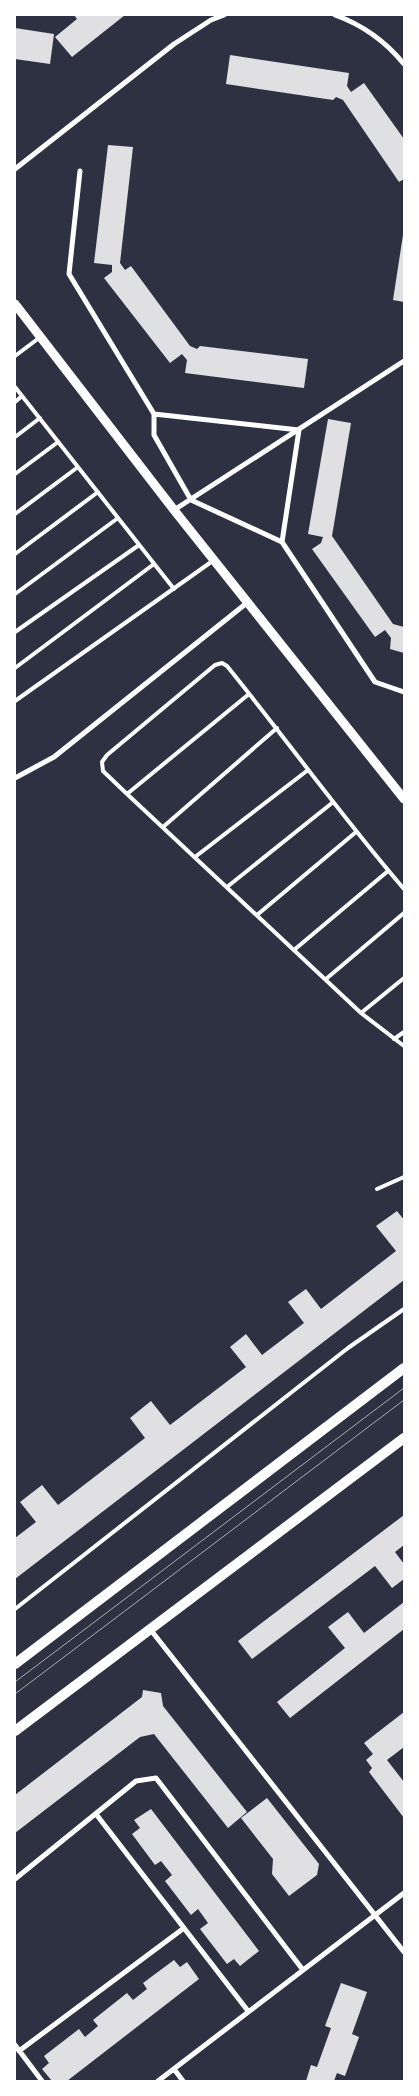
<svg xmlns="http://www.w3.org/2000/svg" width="419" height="2096" viewBox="0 0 419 2096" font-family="Inter,sans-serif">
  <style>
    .building { fill: #e0e0e3 }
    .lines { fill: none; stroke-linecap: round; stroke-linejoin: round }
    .service { stroke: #fff; stroke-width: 4 }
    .minor { stroke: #fff; stroke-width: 5 }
    .tertiary { stroke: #fff; stroke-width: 9 }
    .secondary { stroke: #fff; stroke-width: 10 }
    .tram { stroke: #abadb3; stroke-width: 1 }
  </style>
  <rect width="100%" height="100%" fill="#2d3142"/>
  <path class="building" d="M74 15H125L72 57 55 37 77 19Z
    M15 28 54 34 50 64 15 59Z
    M230 55 349 73 347 86 351 92 364 83 404 139V179L399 182 343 100 336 97 333 100 226 84Z
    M108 145 133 147 120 263 125 270 131 266 190 346 197 349 200 346 308 359 304 388 185 373 187 360 182 354 170 363 104 278 112 272V265L94 263Z
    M403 235H404V302L393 300Z
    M328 419 351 423 332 536 393 624 404 627V653L390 649 391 638 385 630 375 637 312 549 321 543 323 537 308 534Z
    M397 1211 404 1220V1280L15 1579V1538L36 1522 20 1502 42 1485 58 1505 145 1438 130 1418 151 1401 170 1425 246 1367 230 1347 246 1334 262 1355 304 1323 288 1302 306 1289 321 1309 396 1251 376 1226Z
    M404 1515V1545L395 1552 404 1564V1579L392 1588 375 1566 252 1659 238 1641Z
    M404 1602V1629L290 1718 277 1702 345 1648 328 1627 348 1612 364 1633Z
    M143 1690 161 1693 163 1706 247 1812 228 1828 154 1734 140 1737 15 1833V1795L142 1697Z
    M404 1712V1747L387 1760 404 1782V1818L369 1772 372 1768 366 1760 373 1754 364 1743Z
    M267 1798 319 1864 317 1875 289 1896 272 1874 273 1859 241 1818Z
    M151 1809 259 1951 240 1966 234 1959 227 1964 200 1929 208 1923 198 1909 191 1915 165 1881 172 1875 161 1861 155 1865 132 1834 140 1828 134 1820Z
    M174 1960 180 1967 187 1962 199 1979 67 2081H52L42 2069 49 2063 44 2056 79 2029 85 2037 98 2026 93 2020 127 1993 133 2000 147 1989 143 1983Z
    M341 1983 367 1992 352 2034 359 2037 345 2076 337 2073 334 2081H306L311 2065 317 2067 331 2028 325 2026Z"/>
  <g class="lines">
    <path class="service" d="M15 356 39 338
      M15 387 174 589
      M15 402 22 396
      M15 437 40 418
      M15 474 58 442
      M15 514 78 467
      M15 554 98 492
      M15 594 118 518
      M15 632 139 545
      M15 668 154 564
      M15 701 214 560
      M127 794 249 694
      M163 827 277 728
      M195 857 308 770
      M227 887 332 803
      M404 889C342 817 287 740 227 666L222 663 215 665 107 755 102 762 103 771 127 794 361 1013 404 1046
      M257 915 356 832
      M294 950 388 871
      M326 979 404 913
      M361 1013 404 978
      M394 1039 404 1032
      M377 1189 404 1177
      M15 1609 348 1348 404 1309"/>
    <path class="minor" d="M335 15C363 25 386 42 404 64
      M15 169 174 44 211 20 224 15
      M80 171 69 274 154 414 299 430 282 542
      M154 414V435L191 500 282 542 375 682 404 692
      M174 510 404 361
      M15 778 54 757 248 602
      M150 1629 404 1952
      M96 1814 248 2011
      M15 1879 136 1781 156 1778 303 1970
      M15 2045 42 2081
      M19 2051 184 1928
      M174 2069 183 2081
      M158 2081 404 1893"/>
    <path class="tertiary" d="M15 304 174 510 404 799"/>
    <path class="secondary" d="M15 1664 404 1368
      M15 1731 404 1438"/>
    <path class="tram" d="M15 1682 404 1388
      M15 1694 404 1400"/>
  </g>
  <rect width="419" height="2096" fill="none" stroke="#ffffff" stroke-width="32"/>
</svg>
